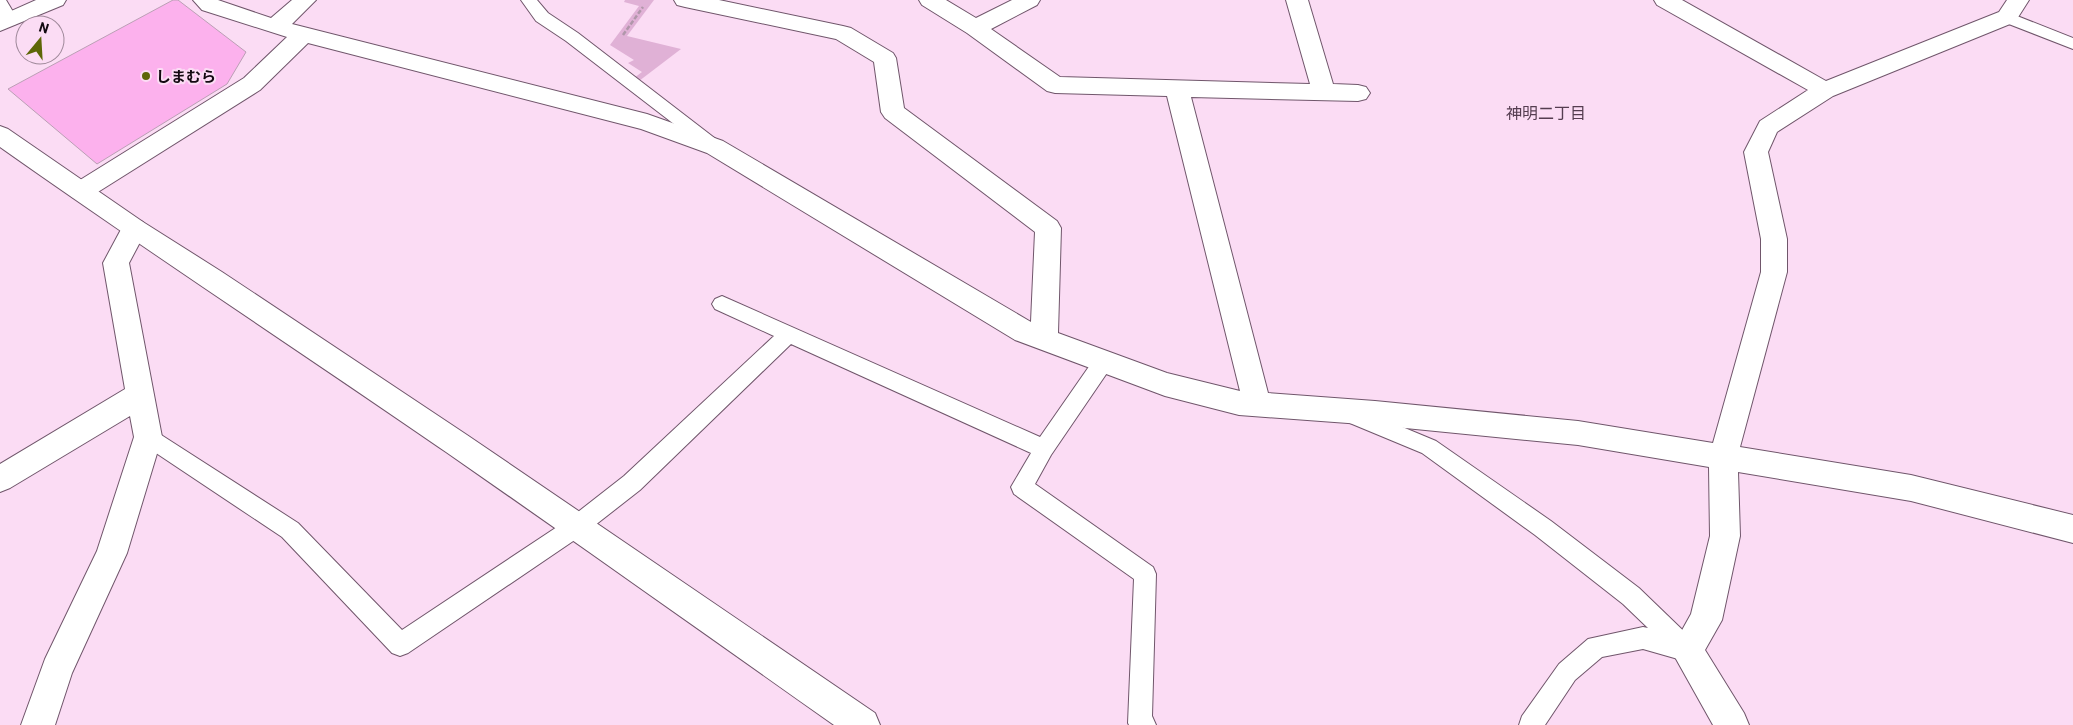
<svg xmlns="http://www.w3.org/2000/svg" width="2073" height="725" viewBox="0 0 2073 725" font-family="Barlow,'Noto Sans JP',sans-serif">
  <style>
    .green { fill: #e0b1d6 }
    .building { fill: #fcb1ed; stroke: #bb9fb5 }
    .lines { fill: none; stroke-linecap: round; stroke-linejoin: round }
    .lane-casing { stroke: #70566b; stroke-width: 2 }
    .street-casing { stroke: #70566b; stroke-width: 2 }
    .secondary-casing { stroke: #70566b; stroke-width: 2 }
    .primary-casing { stroke: #70566b; stroke-width: 2 }
    .path { stroke: #b097aa; stroke-width: 2.5; stroke-dasharray: 4.5 2; stroke-linecap: butt }
    .lane { fill: #fff; fill-rule: evenodd }
    .street { fill: #fff; fill-rule: evenodd }
    .secondary { fill: #fff; fill-rule: evenodd }
    .primary { fill: #fff; fill-rule: evenodd }
    .poi-dot { fill: #5d6607; stroke: #fbdcf4; stroke-width: 2 }
    .labels { text-anchor: middle; dominant-baseline: central; stroke-width: 4; stroke-linejoin: round; paint-order: stroke }
    .poi-label { font-size: 15px; font-weight: bold; fill: #130911; stroke: #fbdcf4; text-anchor: start }
    .neighbourhood-label { font-size: 16px; fill: #553d50; stroke: #fbdcf4 }
  </style>
  <rect width="100%" height="100%" fill="#fbdcf4"/>
  <path class="green" d="M625 0H654L627 36 681 49 639 81 634 78 642 72 628 63 634 60 610 45 639 6 624 2Z"/>
  <path class="building" d="M173 0H178L246 52 227 84 97 164 8 89Z"/>
  <g class="lines">
    <g class="lane-casing">
      <path id="lane" d="M0 0H6L18 20 16 24 10 25 4 24 0 17Z
        M521 0H537L548 13 578 33 721 143 724 147 721 151 715 153 709 151 566 41 536 21Z
        M2007 12 2073 38V49L2001 21 1999 17 2001 13Z
        M722 296 1040 437 1097 355 1104 353 1111 355 1114 361 1111 367 1051 455 1035 484 1153 567 1156 574 1152 716 1156 725H1129L1128 723 1134 579 1014 494 1011 487 1031 453 791 344 640 490 585 533 408 653 400 656 392 653 282 537 141 443 138 437 141 431 148 428 155 431 298 523 402 630 569 519 624 476 774 336 715 309 712 304 715 299Z
        M1352 406 1436 441 1551 521 1639 588 1695 642 1699 650 1695 658 1685 661 1643 649 1602 657 1575 680 1545 725H1519L1522 716 1559 664 1588 639 1643 627 1648 628 1623 604 1535 535 1422 453 1345 421 1342 415 1345 409Z"/>
    </g>
    <g class="street-casing">
      <path id="street" d="M193 0H218L271 18 292 0H316L292 24 647 114 723 141 1031 322 1035 232 885 118 881 112 874 62 836 39 685 7 677 5 674 0H719L843 26 851 28 893 53 896 58 904 108 1057 221 1061 228 1058 333 1167 373 1240 391 1167 96 1055 93 1047 91 967 33 922 5 919 0H946L976 18 1012 0H1040L1037 5 991 29 1060 77 1310 84 1286 0H1308L1333 84 1358 85 1366 87 1370 93 1366 99 1358 101 1191 97 1268 393 1375 401 1578 421 1713 443 1761 272V239L1744 152 1760 121 1808 90 1657 5 1654 0H1682L1826 81 1999 12 2007 0H2029L2015 22 1833 96 1777 132 1768 152 1787 239V272L1740 447 1911 475 2073 515V543L1911 501 1738 472 1740 536 1722 620 1705 650 1744 713 1749 725H1713L1671 650 1691 614 1710 536 1709 467 1578 445 1375 425 1239 415 1165 396 1015 340 707 153 641 129 308 43 260 90 90 197 81 200 72 197 69 191 72 185 244 78 287 37 202 10Z
        M134 219 143 222 147 229 129 263 162 437 127 553 72 673 55 725H21L45 659 97 551 134 437 130 416 10 488 0 492V464L125 389 103 263 125 222Z"/>
    </g>
    <g class="secondary-casing">
      <path id="secondary" d="M0 126 8 129 143 222 222 272 467 435 875 713 880 725H834C705 634 576 542 446 452 298 350 147 251 0 147Z"/>
    </g>
    <g class="primary-casing">
      <path id="primary" d="M36 0H66L63 5 0 31V16Z"/>
    </g>
    <path class="path" d="M623 35 643 7"/>
    <use href="#lane" class="lane"/>
    <use href="#street" class="street"/>
    <use href="#secondary" class="secondary"/>
    <use href="#primary" class="primary"/>
  </g>
  <circle class="poi-dot" cx="146" cy="76" r="5"/>
  <g class="labels">
    <g class="poi-label">
      <text x="156" y="76">しまむら</text>
    </g>
    <g class="neighbourhood-label">
      <text x="1546" y="112">神明二丁目</text>
    </g>
  </g>
  <g transform="translate(40 40) rotate(18)"><circle r="24" fill="#fbdcf4" stroke="#9e8899"/>
  <path d="M0-4L9 19L0 12L-9 19Z" fill="#5d6607"/>
  <text y="-8" font-size="14" font-weight="bold" text-anchor="middle" fill="#130911">N</text>
  </g>
</svg>
